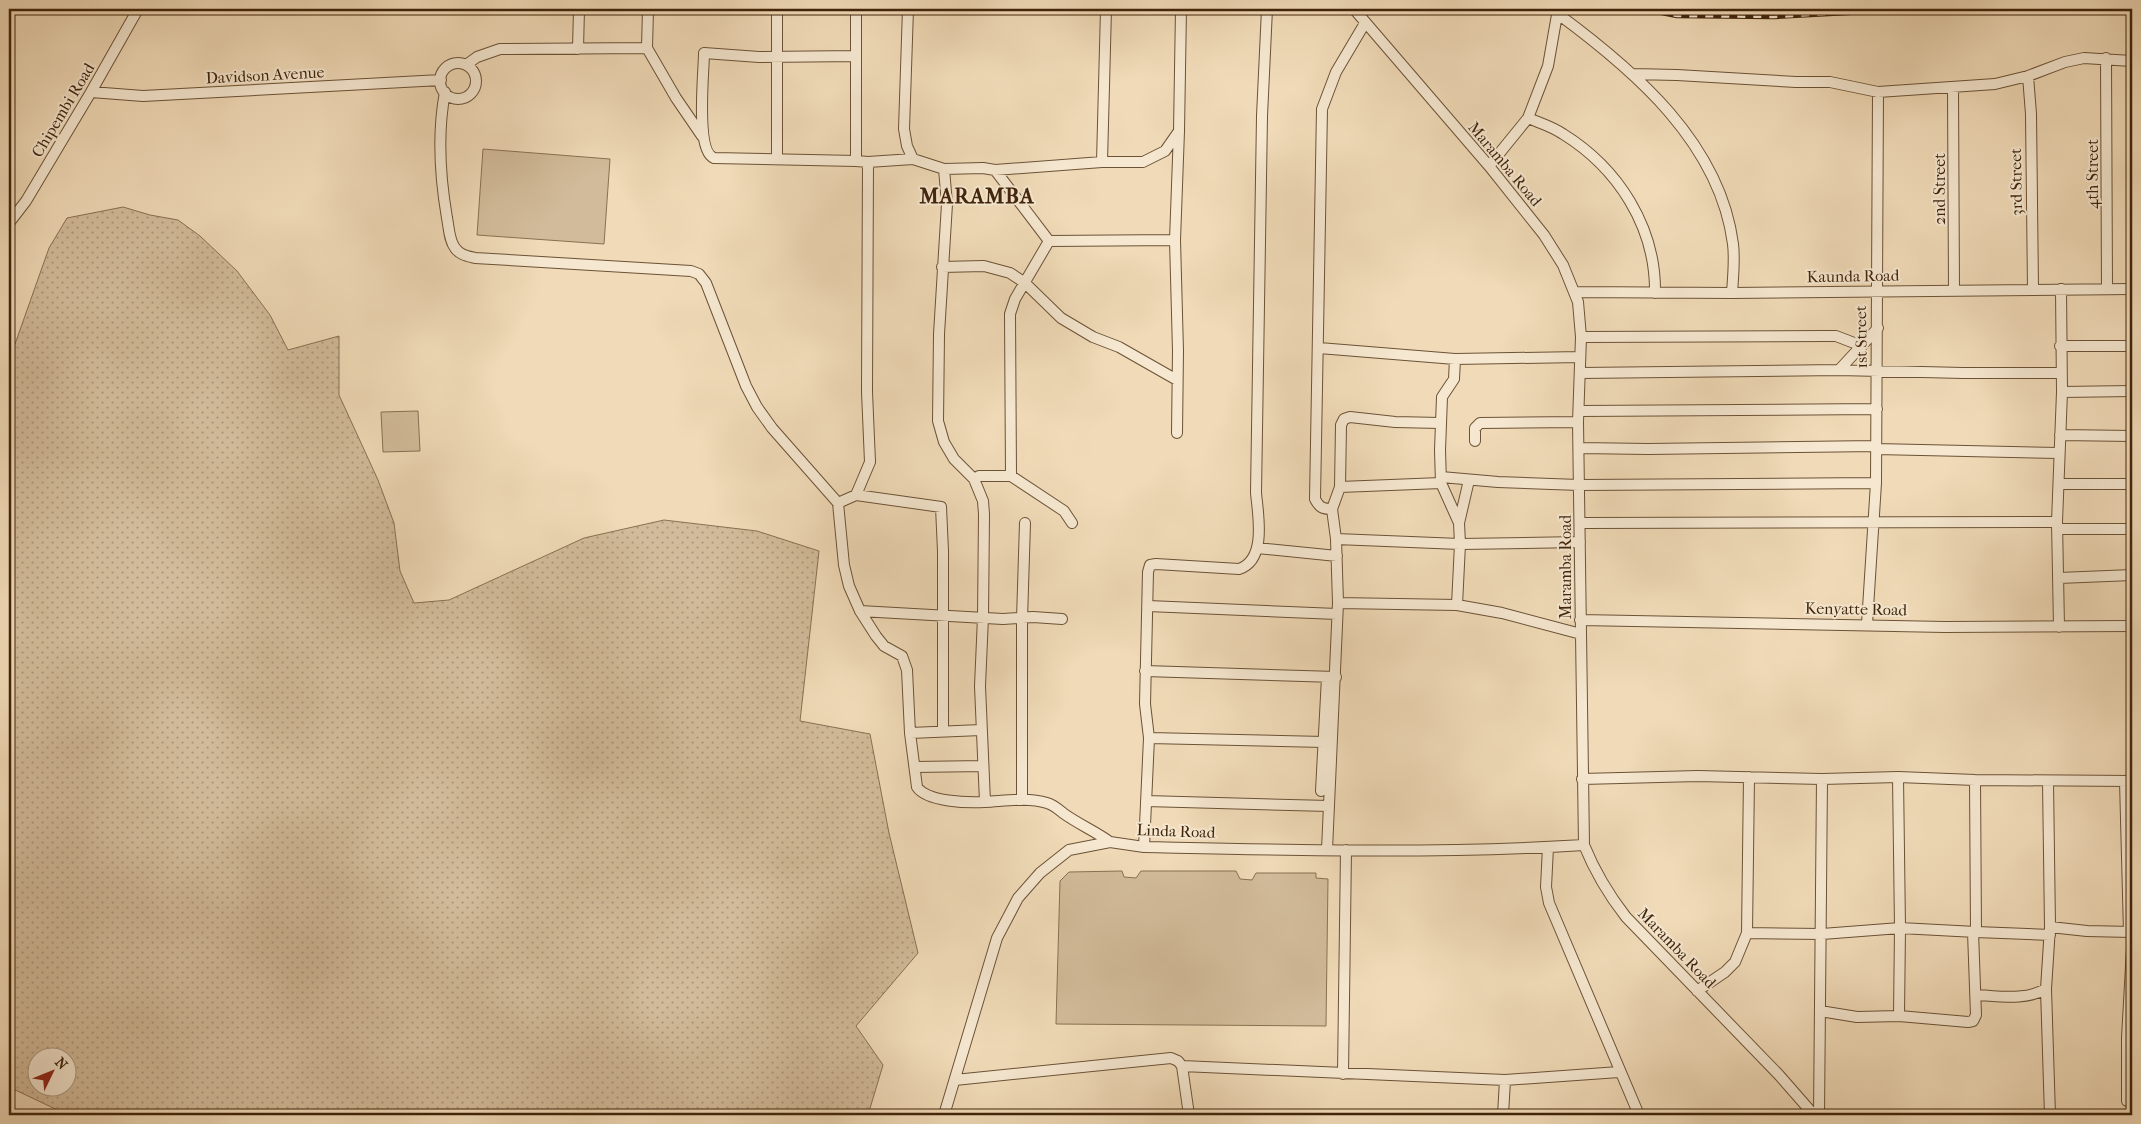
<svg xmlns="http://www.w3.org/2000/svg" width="2141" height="1124" viewBox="0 0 2141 1124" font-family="'IM FELL French Canon',serif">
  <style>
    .grass { fill: url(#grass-dots); stroke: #897052; fill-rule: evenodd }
    .garden { fill: #d2bb9a; stroke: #897052 }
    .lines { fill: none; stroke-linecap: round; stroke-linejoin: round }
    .minor-casing { stroke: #6c5236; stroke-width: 12 }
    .minor { stroke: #f5e7d0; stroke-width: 10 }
    .rail-casing { stroke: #40240b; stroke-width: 4.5 }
    .rail { stroke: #f5e7d0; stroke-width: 2.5; stroke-dasharray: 8; stroke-linecap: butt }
    .labels { text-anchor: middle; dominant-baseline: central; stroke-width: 4; stroke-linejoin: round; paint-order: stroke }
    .street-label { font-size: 16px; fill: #40240b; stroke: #f5e7d0 }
    .district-label { font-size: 21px; font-weight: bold; letter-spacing: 1px; fill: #40240b; stroke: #f5e7d0 }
  </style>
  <defs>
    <pattern id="grass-dots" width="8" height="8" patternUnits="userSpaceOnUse" patternTransform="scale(1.25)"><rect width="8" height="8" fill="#d2bb9a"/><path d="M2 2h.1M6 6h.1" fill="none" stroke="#ac987c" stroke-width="1.8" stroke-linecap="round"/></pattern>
  </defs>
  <rect width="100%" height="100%" fill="#f0dab7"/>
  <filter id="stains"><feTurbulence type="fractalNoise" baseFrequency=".004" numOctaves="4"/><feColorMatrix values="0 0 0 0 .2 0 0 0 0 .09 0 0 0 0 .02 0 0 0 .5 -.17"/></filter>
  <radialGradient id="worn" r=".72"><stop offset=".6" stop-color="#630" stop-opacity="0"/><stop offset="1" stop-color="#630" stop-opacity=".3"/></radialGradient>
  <path class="grass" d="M123 207 150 215 178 220 200 236 237 271 270 315 288 350 339 336V395L378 480 394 523 400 571 414 603 449 600 584 538 664 520 757 531 819 551 800 721 870 734 889 833 918 953 856 1026 883 1065 868 1115H68L9 1087V361L49 248 67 218ZM38 1056H68V1086H38Z"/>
  <path class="garden" d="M483 149 610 159 604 244 477 235Z
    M418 411 420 451 383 452 381 412Z
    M1122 871 1124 877 1136 878 1141 871H1236L1240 879 1252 880 1256 873H1316V878L1328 879 1326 1026 1056 1024 1060 881 1069 872Z"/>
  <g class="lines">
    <g class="minor-casing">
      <path id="minor" d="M777 9V159
        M856 9V161L868 162 867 392 870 462 856 495
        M908 9 904 129 907 146 913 159 944 169 983 168 995 170 1102 162H1143L1165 151 1179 131 1181 9
        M1354 9 1489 166 1544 235 1563 265 1578 302 1581 337 1578 422 1584 845C1595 872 1608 894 1626 917L1779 1075 1814 1115
        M1558 14C1634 70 1720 143 1733 244 1735 260 1733 277 1732 293
        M1365 23 1336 72 1322 109 1315 499C1319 507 1322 509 1332 509L1340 487 1341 425 1344 419 1350 417 1395 422 1440 423
        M647 48 676 98 702 136
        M578 49 579 9
        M2106 58 2107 289
        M440 81a18 18 0 1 1 36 0a18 18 0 1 1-36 0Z
        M466 65 477 57 500 49 647 48 648 9
        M1633 74 1677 75 1796 82H1830L1878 92 1995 84 2028 76 2065 62 2084 58 2132 61
        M2028 76 2031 114 2033 289
        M1953 88 1954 290
        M91 92 143 96 441 80
        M445 92C437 134 440 177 447 218 449 228 449 240 455 248 460 255 467 256 475 258L691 271 699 274 706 283 746 386 757 407 772 428 838 503 844 565 849 586 860 611 876 636 884 646 902 656 907 670 910 733 917 787C927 802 968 803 985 802
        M1528 118C1540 123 1553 127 1563 134 1618 168 1656 227 1655 293
        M856 161 714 158C695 151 704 72 704 53L759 57 856 56
        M868 162 913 159
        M1102 162 1106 9
        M1489 166 1528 118 1548 66 1558 9
        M944 169 947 204 939 334 938 421 944 442 954 459 974 479
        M995 170 1049 241
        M9 223 26 201 91 92 138 9
        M942 267 984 266 1010 273 1025 283 1061 318 1093 337 1119 347 1177 380
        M1575 292 1732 293 2132 289
        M1581 337 1825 336H1836L1862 346
        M2060 346H2132
        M1319 348 1455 359 1580 357
        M1455 359 1454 379 1442 397 1440 450 1441 483 1459 523
        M1839 370 1878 328
        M1580 373 1839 370 1963 373H2061
        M2062 392 2132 391
        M1579 411 1877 409
        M1177 433 1178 351 1175 240 1179 131
        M2060 435 2132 436
        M1475 441V428L1480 423 1578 422
        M1580 448 1648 449 1876 446
        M1876 449 2059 453
        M1011 476 1010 314 1015 299 1049 241 1175 240
        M1441 477 1498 482 1579 485 1876 483
        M2059 484H2132
        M1340 487 1441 483
        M838 503 856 495 941 507 943 551V731
        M1072 523 1064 511 1011 476H979L974 479 983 501 984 514 983 617 980 686 985 802C1005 801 1027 797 1047 803 1054 805 1058 809 1063 813 1078 824 1095 831 1110 842
        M1580 523 2057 522
        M2057 529H2132
        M1336 539 1460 544 1580 542
        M1257 548 1337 556
        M2059 578 2132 575
        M1338 603 1457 605 1502 613 1581 634
        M1457 605 1460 544 1459 523 1469 480
        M1148 606 1337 614
        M860 611 1003 619 1033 617 1062 619
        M1580 620 1945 627 2132 626
        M1867 624 1876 483 1878 92
        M2059 627 2057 522 2062 392 2061 289
        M1145 671 1336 677
        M910 733 981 730
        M1149 738 1324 742
        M915 767 983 766
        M1898 777 1900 928 1976 932 1975 780
        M1582 779 1698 776 1822 779 1898 777 1975 780 2132 781
        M2125 781 2129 932
        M1321 791 1327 677
        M1022 800V619L1025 523
        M1146 801 1329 806
        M1144 847 1149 738 1145 704 1148 572 1150 565 1156 564 1239 569C1267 560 1258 515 1256 493L1262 116 1267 9
        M1548 847 1546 887 1549 903 1639 1115
        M1327 850 1338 603 1336 539 1332 509
        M2050 927 2087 931 2132 932
        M1976 932 2050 935
        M1747 933 1822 934 1900 928 1899 1016
        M2046 989 2050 1115
        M1697 991 1725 972 1735 962 1747 933 1749 777
        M1976 995C2000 996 2024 1001 2046 989L2050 927 2048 781
        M1820 1011 1857 1017 1899 1016 1968 1022 1973 1021 1976 1015 1973 932
        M1182 1066 1505 1080 1619 1072
        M1343 1074 1346 850
        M955 1080 1171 1058 1178 1061 1182 1066 1189 1115
        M2127 1101V1038L2132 948
        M944 1115 997 938 1018 898 1040 873 1069 850 1110 842 1144 847C1291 850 1437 854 1584 845
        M1503 1115 1505 1080
        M1819 1115 1822 779"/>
    </g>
    <use href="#minor" class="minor"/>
    <g class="rail-casing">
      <path id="rail" d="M1642 9 1677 16 1774 17 1866 12 1884 9"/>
    </g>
    <use href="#rail" class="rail"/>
  </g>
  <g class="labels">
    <g class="street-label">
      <text transform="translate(265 75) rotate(-3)">Davidson Avenue</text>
      <text transform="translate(63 110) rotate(-59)">Chipembi Road</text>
      <text transform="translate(1505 164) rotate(50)">Maramba Road</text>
      <text transform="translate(2092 174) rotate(-90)">4th Street</text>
      <text transform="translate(2016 182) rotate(-91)">3rd Street</text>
      <text transform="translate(1939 189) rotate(-90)">2nd Street</text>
      <text transform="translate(1853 276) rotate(-1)">Kaunda Road</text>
      <text transform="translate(1861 337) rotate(-91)">1st Street</text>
      <text transform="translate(1565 567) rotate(-90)">Maramba Road</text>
      <text transform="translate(1856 609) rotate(1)">Kenyatte Road</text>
      <text transform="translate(1176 831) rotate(2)">Linda Road</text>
      <text transform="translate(1677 948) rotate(46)">Maramba Road</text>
    </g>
    <g class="district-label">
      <text x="977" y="196">MARAMBA</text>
    </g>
  </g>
  <rect width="2141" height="1124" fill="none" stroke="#f0dab7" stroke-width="30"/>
  <rect x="10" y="10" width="2121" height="1104" fill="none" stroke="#40240b" stroke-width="2.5"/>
  <rect x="15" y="15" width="2111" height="1094" fill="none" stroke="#40240b"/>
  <g transform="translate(52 1072) rotate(47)"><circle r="24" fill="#f5e7d0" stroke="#ad9981"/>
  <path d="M0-4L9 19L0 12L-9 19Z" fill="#8f2418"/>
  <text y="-8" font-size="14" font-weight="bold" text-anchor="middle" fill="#40240b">N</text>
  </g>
  <rect width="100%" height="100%" filter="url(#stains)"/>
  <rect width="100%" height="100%" fill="url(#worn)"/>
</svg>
